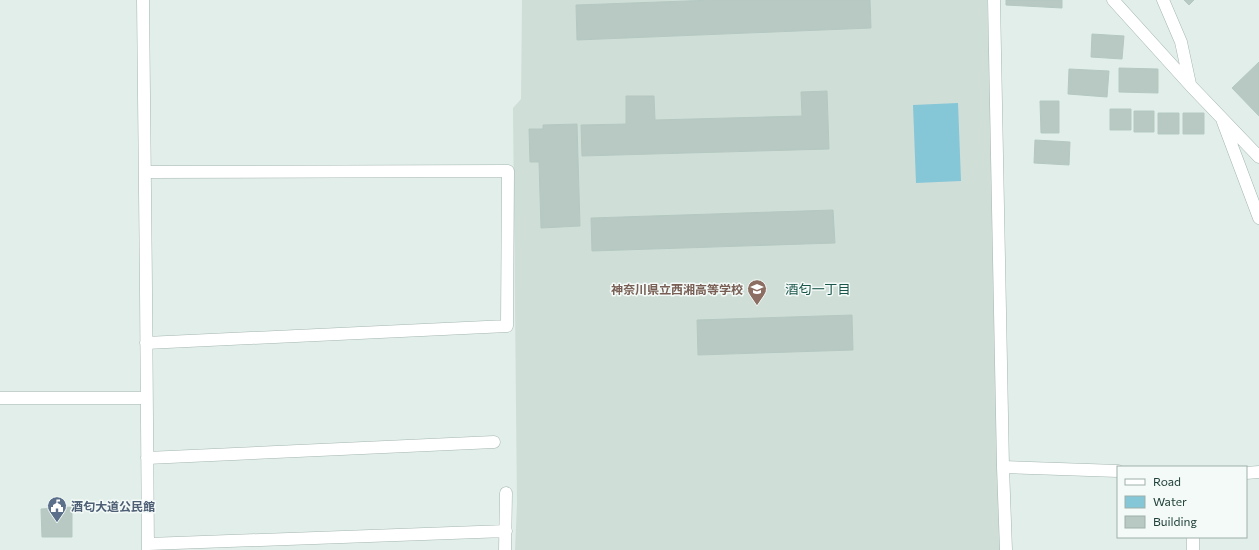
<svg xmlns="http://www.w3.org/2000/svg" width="1259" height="550" viewBox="0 0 1259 550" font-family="Commissioner,'Noto Sans JP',sans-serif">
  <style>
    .built { fill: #d0ded8 }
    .water { fill: #85c6d7 }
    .building { fill: #b7c9c2; stroke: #b4c8c1 }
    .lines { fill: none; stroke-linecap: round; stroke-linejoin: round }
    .minor-casing { stroke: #a4b6b1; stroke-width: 13 }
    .minor { stroke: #fff; stroke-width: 12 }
    .labels { text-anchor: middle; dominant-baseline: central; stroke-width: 3; stroke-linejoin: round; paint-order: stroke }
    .education-label { font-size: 12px; font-weight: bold; fill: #785e54; stroke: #f3faf7; text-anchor: end }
    .service-label { font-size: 12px; font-weight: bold; fill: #4e5e75; stroke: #f3faf7; text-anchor: start }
    .neighbourhood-label { font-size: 13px; fill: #1a5549; stroke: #f3faf7 }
  </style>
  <rect width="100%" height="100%" fill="#e2eee9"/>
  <path class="built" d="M522 0H987L1009 550H515L517 504 513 108 521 99Z"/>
  <path class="water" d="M958 103 961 181 916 183 913 105Z"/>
  <path class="building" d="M714 0H870L871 28 577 40 576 5Z
    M1006 0H1062V8L1006 5Z
    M1184 0H1194L1189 5Z
    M1092 34 1124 36 1122 59 1091 57Z
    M1259 62V116L1232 88Z
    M1119 68 1158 69V93L1119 92Z
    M1069 69 1109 71 1107 97 1068 94Z
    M827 91 829 149 582 156 581 125 626 124V96H654L655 120 802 116 801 92Z
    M1040 101H1059V133H1041Z
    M1110 109H1131V130H1110Z
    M1134 111H1154V132H1134Z
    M1158 113H1179V134H1158Z
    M1183 113H1204V134H1183Z
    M577 124 580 226 541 228 539 162H530L529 129H543V125Z
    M1035 140 1070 142 1069 165 1034 163Z
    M833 210 835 243 592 251 591 218Z
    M852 315 853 350 698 355 697 320Z
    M72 507V537H42L41 509Z"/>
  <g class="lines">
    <g class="minor-casing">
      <path id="minor" d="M143 0C146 183 146 367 148 550
        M994 0 1003 467
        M1113 0 1190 85 1259 157
        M1163 0 1181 42 1190 84
        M1223 122 1259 218
        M146 343 507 326 508 171 146 172
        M0 398H146
        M147 458 494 442
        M1246 473 1259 472
        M148 544 506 531
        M505 550 506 493
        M1006 550 1003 467 1118 471
        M1193 550V537"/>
    </g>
    <use href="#minor" class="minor"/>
  </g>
  <defs>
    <g id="school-pin" transform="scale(1)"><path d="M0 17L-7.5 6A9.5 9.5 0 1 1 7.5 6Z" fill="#8d6e63" stroke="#f3faf7"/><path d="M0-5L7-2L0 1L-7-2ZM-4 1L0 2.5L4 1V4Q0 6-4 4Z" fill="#fff"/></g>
    <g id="civic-pin" transform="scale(1)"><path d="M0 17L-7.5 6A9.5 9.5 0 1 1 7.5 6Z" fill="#5c6f8a" stroke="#f3faf7"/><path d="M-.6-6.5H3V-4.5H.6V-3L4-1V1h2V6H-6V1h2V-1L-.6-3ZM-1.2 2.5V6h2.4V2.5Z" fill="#fff"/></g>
  </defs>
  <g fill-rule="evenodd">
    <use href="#school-pin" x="757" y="289"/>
    <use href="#civic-pin" x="57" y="506"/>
  </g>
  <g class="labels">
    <g class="education-label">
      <text x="743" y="289">神奈川県立西湘高等学校</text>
    </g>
    <g class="service-label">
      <text x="71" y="506">酒匂大道公民館</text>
    </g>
    <g class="neighbourhood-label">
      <text x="818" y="289">酒匂一丁目</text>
    </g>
  </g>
  <rect x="1117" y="466" width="130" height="72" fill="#f3faf7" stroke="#9fb0ab"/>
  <rect x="1125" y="479" width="20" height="6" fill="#ffffff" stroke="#9fb0ab"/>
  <text x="1153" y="486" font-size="12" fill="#204039">Road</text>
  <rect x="1125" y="496" width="20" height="12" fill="#85c6d7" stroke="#9fb0ab"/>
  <text x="1153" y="506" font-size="12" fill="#204039">Water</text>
  <rect x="1125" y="516" width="20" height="12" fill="#b7c9c2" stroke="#9fb0ab"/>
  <text x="1153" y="526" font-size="12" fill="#204039">Building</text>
</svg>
